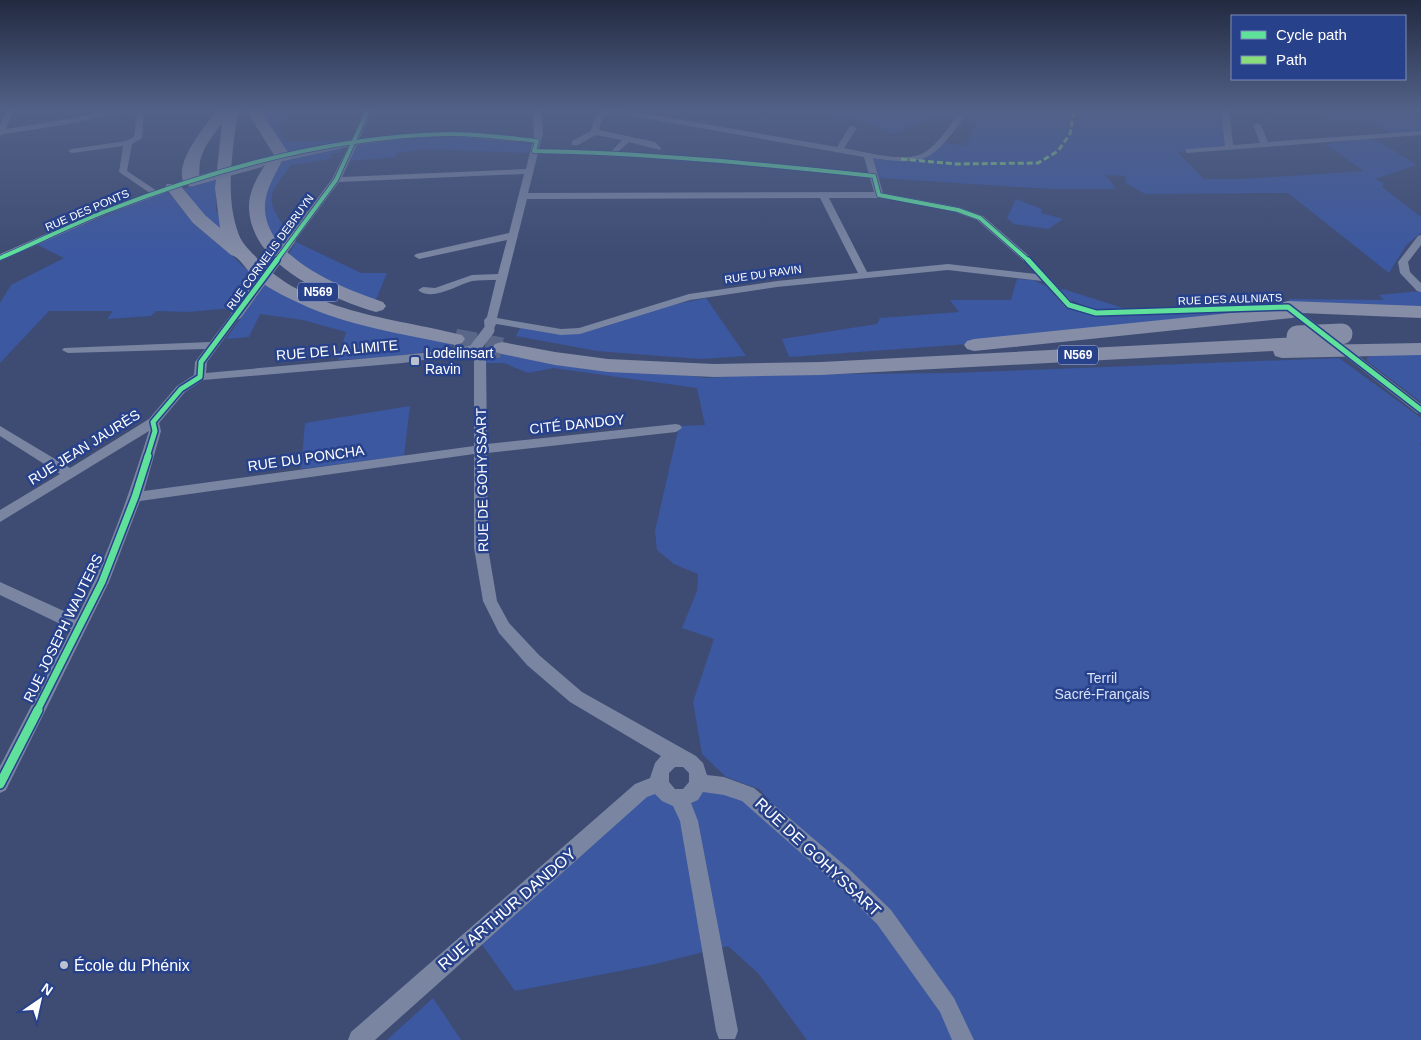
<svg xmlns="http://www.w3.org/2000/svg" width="1421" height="1040" viewBox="0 0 1421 1040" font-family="Helvetica,sans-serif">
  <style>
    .green { fill: #3c58a1 }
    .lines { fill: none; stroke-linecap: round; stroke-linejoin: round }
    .highway-tunnel { stroke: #5b6789; stroke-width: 21; stroke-dasharray: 21 10; stroke-linecap: butt }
    .street { fill: #7a85a1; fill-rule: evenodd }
    .highway { fill: #858da7; fill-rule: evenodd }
    .street-bridge-far1 { stroke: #7a85a1; stroke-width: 9 }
    .street-bridge { stroke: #7a85a1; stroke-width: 11 }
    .highway-bridge { stroke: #858da7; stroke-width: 21 }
    .quiet { stroke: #8add7b; stroke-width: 3; stroke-dasharray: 6 3; stroke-linecap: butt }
    .cycleway-far3-casing { stroke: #27418b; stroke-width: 5.5 }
    .cycleway-far2-casing { stroke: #27418b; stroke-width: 8 }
    .cycleway-far1-casing { stroke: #27418b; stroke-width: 10 }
    .cycleway-casing { stroke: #27418b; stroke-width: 12 }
    .cycleway-far3 { stroke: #60e19b; stroke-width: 4 }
    .cycleway-far2 { stroke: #60e19b; stroke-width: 5 }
    .cycleway-far1 { stroke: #60e19b; stroke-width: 7 }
    .cycleway { stroke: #60e19b; stroke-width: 9 }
    .poi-dot { fill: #bbc0ce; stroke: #27418b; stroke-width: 2 }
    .labels { text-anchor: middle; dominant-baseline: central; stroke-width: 5; stroke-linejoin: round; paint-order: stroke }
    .far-street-label { font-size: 11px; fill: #fff; stroke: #27418b }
    .shield { fill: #27418b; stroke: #bec6dc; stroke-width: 1 }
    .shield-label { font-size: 12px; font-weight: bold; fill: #fff }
    .street-label { font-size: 14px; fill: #fff; stroke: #27418b }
    .poi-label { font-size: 14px; fill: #fff; stroke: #27418b; text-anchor: start }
    .park-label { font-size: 14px; fill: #dae2f8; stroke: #27418b }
    .near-street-label { font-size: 16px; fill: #fff; stroke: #27418b }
    .near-poi-label { font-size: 16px; fill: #fff; stroke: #27418b; text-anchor: start }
  </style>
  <rect width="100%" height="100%" fill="#3e4c74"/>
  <path class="green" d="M260 110H287L281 111 283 124 274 125 283 138 284 142 348 141 347 143 287 154Z
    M825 110H1225L1229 148 1177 152 1204 179H1242L1364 171 1325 144 1373 138 1417 165 1375 179 1384 183 1382 187 1421 217V233L1407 244 1389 273 1288 193 1145 194 1126 183 1125 176 1106 175 1116 189H1050L879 178 874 157 909 159 923 157 942 142 965 146 977 123 938 115 893 134 869 124Z
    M1282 110H1421V132L1391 133 1365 119 1334 121 1329 114Z
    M464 137 531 144 528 153 424 149 397 153 395 157 348 161C350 156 352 150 356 147 372 137 443 137 464 137Z
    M342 148 340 153 332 154 331 159 291 165C278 184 263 194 278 217 281 222 284 229 290 232L277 246 260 213 278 162Z
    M215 179 216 182V211L220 215 221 238 183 189Z
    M161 193H169L194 224 227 251 259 281 233 308 188 312 156 311 151 316 107 319 113 311H49L0 363V303L11 285 64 258 36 244Z
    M1016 199 1042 209 1041 213 1063 219 1048 229 1014 224 1007 218Z
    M296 242 361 273H387L375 302 335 288 288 255Z
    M1017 279 1033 280 1046 286 1061 303 1084 312 1119 315 1245 312 968 344 789 357 782 339 877 324 880 318 959 312 950 300H1011Z
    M265 285 334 317 453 343 449 349 387 357 338 360 346 332 303 320 260 314 249 337 226 339Z
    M1063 289 1123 308 1124 310C1103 315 1080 305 1062 295L1060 291Z
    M1421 291V307L1289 303V299L1384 300 1379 295Z
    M706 298 746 356 700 359 597 351 516 336 522 324 570 331 604 327 653 309Z
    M504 349 565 360 707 378 745 375 953 373 1339 358 1421 418V443L1419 444 1421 445V1040H807L758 973 728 946 651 965 515 991 476 936 648 790 670 798 710 780 798 830 759 789 726 777 702 754 693 702 714 639 682 628 697 591 698 574 674 564 657 550 655 531 679 426 705 425 697 388 553 368 528 373 504 363H482Z
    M1403 351 1421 352V402L1367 361V357Z
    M410 406 404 456 301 469 305 423Z
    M433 998 461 1040H387Z"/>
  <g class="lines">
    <path class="highway-tunnel" d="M455 339 502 348"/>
    <path class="street" d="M6 110H14L6 129 76 118 98 112 144 110 142 138 132 144 127 171 157 191 191 179 195 182 107 214 0 261V254L101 210 150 193 119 172 123 146 72 153 68 151 72 149 126 141 134 137 137 113C117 109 96 119 77 122 53 127 28 130 4 134L0 136V125Z
      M364 110H372L359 140C422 131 471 132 534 138L533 110H541L543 133 528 193 874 192 864 157 610 112 602 119 599 130 655 142 661 148 660 150 629 142 613 156 609 154 622 140 596 135 578 145H572V141L591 131 594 119 603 110H624L837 147 850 126H853L857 128 844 148C864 152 908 164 925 152 938 144 947 129 956 117H962L963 119C932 161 925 166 873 158L883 193 958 207 983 216 1029 256 1073 303 1097 310 1292 305 1421 404V414L1417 413 1286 310 1096 316 1065 307 1042 281 948 270 777 287 690 300 580 334 561 335 496 324 493 331H485L484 320 487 317 496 280C489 280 479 280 472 281 457 285 432 302 418 290L423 287 435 288 472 275 498 274 507 240 419 259 414 256 416 254 509 233 524 174 339 182 294 242H288L286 240 332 179 348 147 260 166 256 163 283 155 351 141ZM449 136 532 143 526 169 342 177 357 145 401 139ZM820 198 858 273 777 281 689 294 579 328 561 329 497 318 527 199ZM829 198H879L907 202 955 212 977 220 1023 260 1036 274 948 264 867 272Z
      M1221 110H1229L1233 145 1260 143 1253 125 1257 123 1261 125 1268 142 1421 131V135L1186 153V149H1189L1225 146Z
      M1421 235V245L1408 262 1410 272 1421 283V292L1417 291 1400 273 1398 262 1418 236Z
      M237 311 242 314 207 362 206 373 403 355 451 350 476 344 482 347 486 358 487 444 676 424 680 425 682 428 676 432 487 453 488 548 497 601 509 623 539 655 582 692 696 756 703 763 707 775 724 777 754 788 849 869 891 910 954 998 974 1040H952L940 1012 877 924 835 883 742 801 724 795 703 792 698 800 691 803 698 821 738 1031 735 1039H719L716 1031 680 821 673 806 662 801 655 794 647 797 375 1040H348L351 1032 635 784 650 778 655 763 661 756 570 702 527 665 499 633 483 601 474 548V454L140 501 109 582 6 790 0 793V766L71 629 0 595V582L77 617C107 558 129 495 149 431L0 522V510L60 474 0 436V426L70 468 149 419 177 386 194 375 195 362 205 349 68 353 62 350 64 348 210 342 233 312ZM472 351 474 358V446L144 491 161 431 159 423 185 392 203 380 403 363 451 356ZM675 767H683L689 773V782L683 789H675L669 782V773Z"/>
    <path class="highway" d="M217 110H238C233 150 224 196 239 235 242 243 249 250 255 256 303 312 395 318 462 335L465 339 462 343 455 345C403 334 347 326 299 303 282 295 263 286 250 273 244 266 239 257 231 255L193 223 165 187 167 184H179L205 215 220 228 215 188 222 123C214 134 205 144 201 158 198 166 201 178 197 185H185C171 164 206 126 217 110Z
      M246 110H260L291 157 288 160 282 161C275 175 266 189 265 204 262 257 342 288 383 302L386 306 383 310 376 312 369 310C324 295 252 265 249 209 248 190 261 170 271 156L274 155Z
      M1288 301 1421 306V318L1301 313 1299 316 1292 318 974 351 967 349 964 345 967 341 974 339 1279 308 1281 303Z
      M1301 337 1308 339 1311 343 1310 345 1421 343V355L1282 358 1275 356 1273 351 821 375 714 377 608 372 555 365 502 354 495 352 492 348 495 344 502 342 555 352 608 359 714 364 821 362Z"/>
    <path class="street-bridge-far1" d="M191 182 260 163
      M275 261 291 240"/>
    <path class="street-bridge" d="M237 314 276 260
      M476 347 489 330"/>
    <path class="highway-bridge" d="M1297 336 1342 334"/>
    <path class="quiet" d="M901 159 957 164 1038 163 1058 151 1070 134 1074 110"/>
    <g class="cycleway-far3-casing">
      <path id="cycleway-far3" d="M0 258C35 243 69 226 104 212 213 169 332 136 450 134 479 134 508 138 537 141L534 151C648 153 761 164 874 176L879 195 958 210 980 218 1029 261
        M276 261 336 180 368 110"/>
    </g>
    <g class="cycleway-far2-casing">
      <path id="cycleway-far2" d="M1028 260 1069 305 1096 313 1288 307 1421 410
        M147 457 155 431 153 422 181 389 200 377 201 362 277 260"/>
    </g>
    <g class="cycleway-far1-casing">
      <path id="cycleway-far1" d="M37 711 102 582 135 497 148 456"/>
    </g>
    <g class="cycleway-casing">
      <path id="cycleway" d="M0 784 38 710"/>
    </g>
    <use href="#cycleway-far3" class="cycleway-far3"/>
    <use href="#cycleway-far2" class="cycleway-far2"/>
    <use href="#cycleway-far1" class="cycleway-far1"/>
    <use href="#cycleway" class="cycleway"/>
  </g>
  <linearGradient id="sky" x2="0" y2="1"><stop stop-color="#222a40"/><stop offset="0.43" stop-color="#526188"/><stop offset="1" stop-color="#526188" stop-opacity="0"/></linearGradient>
  <rect width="1421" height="256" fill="url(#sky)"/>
  <g class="poi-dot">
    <rect x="410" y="356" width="10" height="10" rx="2.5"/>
    <circle cx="64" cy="965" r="5"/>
  </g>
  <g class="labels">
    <g class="far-street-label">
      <text transform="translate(87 210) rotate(-23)">RUE DES PONTS</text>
      <text transform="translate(270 252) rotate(-54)">RUE CORNELIS DEBRUYN</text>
      <text transform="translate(763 274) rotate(-8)">RUE DU RAVIN</text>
      <text transform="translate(1230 299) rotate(-2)">RUE DES AULNIATS</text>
    </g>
    <g class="shield">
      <rect x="298" y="282.5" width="40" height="19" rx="4"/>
      <rect x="1058" y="345.5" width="40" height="19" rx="4"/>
    </g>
    <g class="shield-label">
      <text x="318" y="292">N569</text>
      <text x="1078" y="355">N569</text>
    </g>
    <g class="street-label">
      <text transform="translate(337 350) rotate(-5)">RUE DE LA LIMITE</text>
      <text transform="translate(577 424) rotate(-6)">CITÉ DANDOY</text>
      <text transform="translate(84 447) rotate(-32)">RUE JEAN JAURÈS</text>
      <text transform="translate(306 458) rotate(-8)">RUE DU PONCHA</text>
      <text transform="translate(482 480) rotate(-91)">RUE DE GOHYSSART</text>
      <text transform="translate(63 628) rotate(-64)">RUE JOSEPH WAUTERS</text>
    </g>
    <g class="poi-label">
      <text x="425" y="353">Lodelinsart<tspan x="425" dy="16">Ravin</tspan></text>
    </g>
    <g class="park-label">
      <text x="1102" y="678">Terril<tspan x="1102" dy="16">Sacré-Français</tspan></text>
    </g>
    <g class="near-street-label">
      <text transform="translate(818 857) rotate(43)">RUE DE GOHYSSART</text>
      <text transform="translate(507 909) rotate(-41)">RUE ARTHUR DANDOY</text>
    </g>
    <g class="near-poi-label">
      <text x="74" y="965">École du Phénix</text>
    </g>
  </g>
  <rect x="1231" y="15" width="175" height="65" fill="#27418b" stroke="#7d8db9"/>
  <rect x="1241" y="31" width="25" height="8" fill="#60e19b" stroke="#7d8db9"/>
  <text x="1276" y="40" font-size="15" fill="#ffffff">Cycle path</text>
  <rect x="1241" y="56" width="25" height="8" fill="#8add7b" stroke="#7d8db9"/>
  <text x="1276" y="65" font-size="15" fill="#ffffff">Path</text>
  <g transform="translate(40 1000) rotate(34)" stroke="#27418b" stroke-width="4" paint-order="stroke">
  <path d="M0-4L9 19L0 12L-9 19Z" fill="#ffffff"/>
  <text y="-8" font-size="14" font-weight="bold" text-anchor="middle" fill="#ffffff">N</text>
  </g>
</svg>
